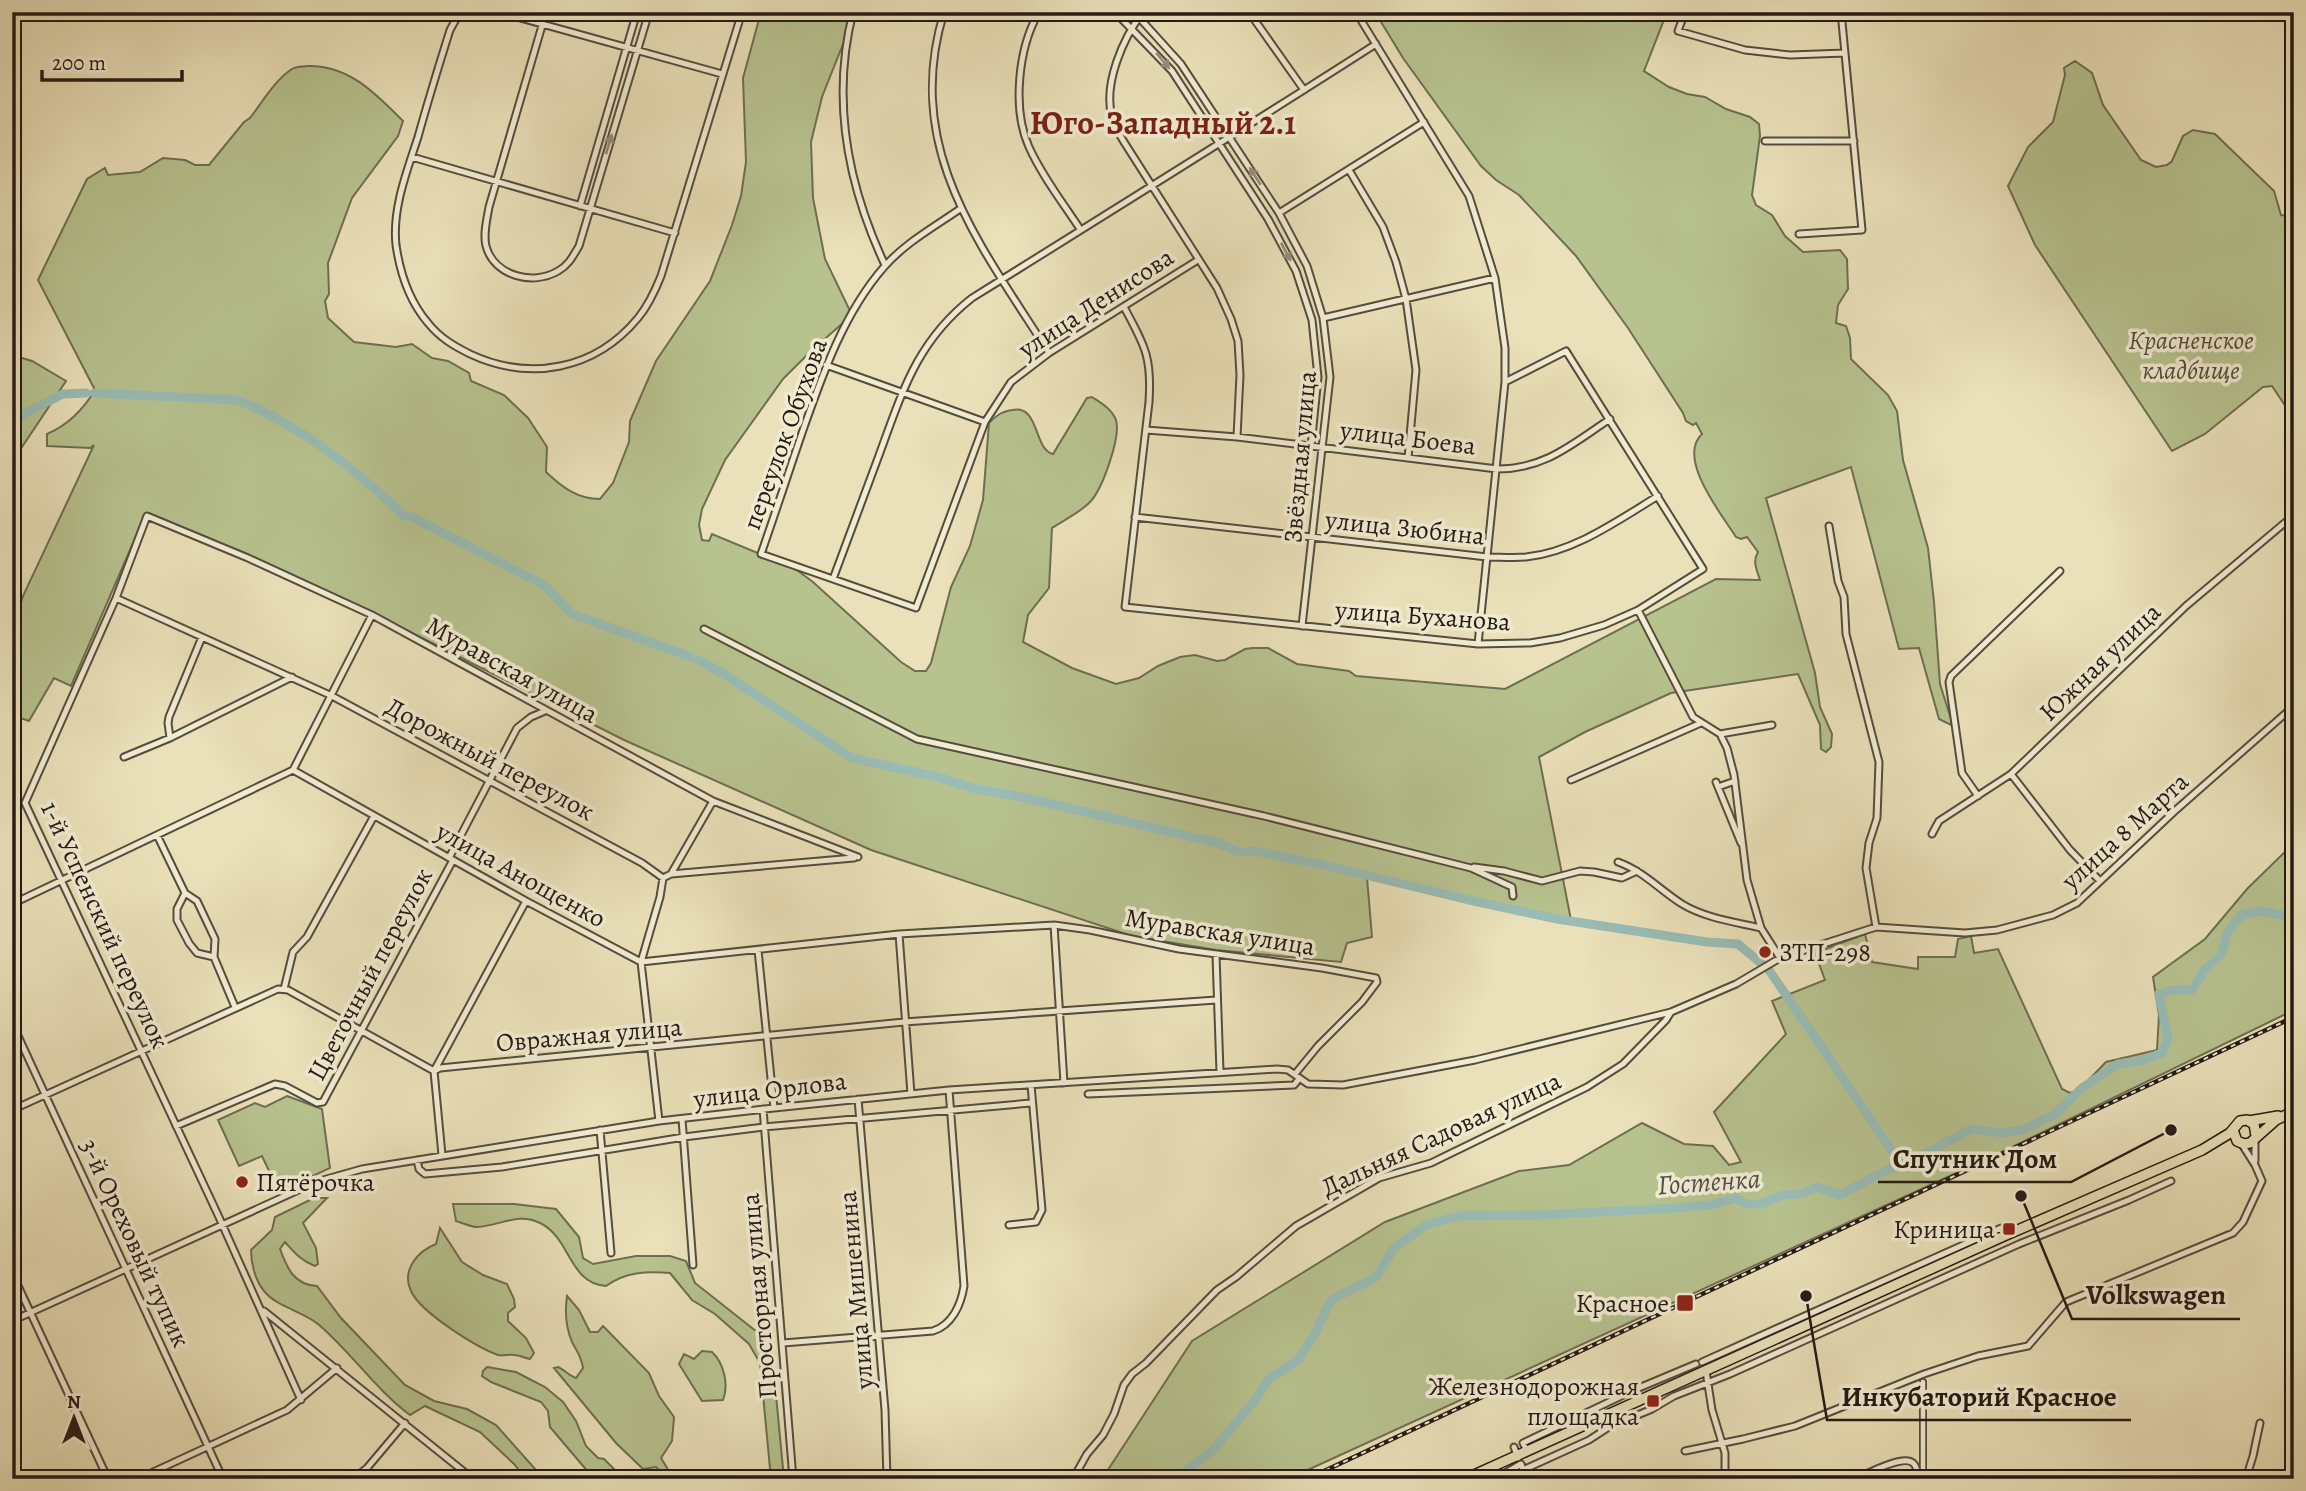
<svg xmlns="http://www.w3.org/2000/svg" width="2306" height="1491" viewBox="0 0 2306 1491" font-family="Alegreya,serif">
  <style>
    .green { fill: #b7c28f; stroke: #6e6e52; stroke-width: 2 }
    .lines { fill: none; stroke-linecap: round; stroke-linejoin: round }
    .river { stroke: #99bcb5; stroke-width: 9 }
    .pedestrian-casing { stroke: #564c3d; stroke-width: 8 }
    .minor-casing { stroke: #564c3d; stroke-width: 9 }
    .primary-casing { stroke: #251a14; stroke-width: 12 }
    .pedestrian { stroke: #f1ebd2; stroke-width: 4.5 }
    .minor { stroke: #f1ebd2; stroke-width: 5 }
    .primary { stroke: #eae0b9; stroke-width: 9 }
    .rail-casing { stroke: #251a14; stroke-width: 4.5 }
    .rail { stroke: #f1ebd2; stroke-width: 2; stroke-dasharray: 5; stroke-linecap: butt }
    .oneway { fill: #958d7c }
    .poi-dot { fill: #8f2418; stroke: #f1ebd2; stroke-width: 2.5 }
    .labels { text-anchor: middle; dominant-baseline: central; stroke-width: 7; stroke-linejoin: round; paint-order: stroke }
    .street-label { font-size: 26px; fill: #251a14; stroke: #f1ebd2 }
    .park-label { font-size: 26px; font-style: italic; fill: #514c39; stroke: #f1ebd2 }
    .poi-label { font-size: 26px; fill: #251a14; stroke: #f1ebd2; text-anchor: end }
    .water-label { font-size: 28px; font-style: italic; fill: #4e534c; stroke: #f1ebd2 }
    .district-label { font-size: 33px; font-weight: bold; fill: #7a1f14; stroke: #f1ebd2 }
    .leader { fill: none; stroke: #251a14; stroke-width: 2.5 }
    .callout-dot { fill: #251a14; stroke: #f1ebd2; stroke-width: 2.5 }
    .callout-label { font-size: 28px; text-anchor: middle; font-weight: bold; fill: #251a14; stroke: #f1ebd2; stroke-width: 7; stroke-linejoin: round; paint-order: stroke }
  </style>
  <rect width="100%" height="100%" fill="#eae0b9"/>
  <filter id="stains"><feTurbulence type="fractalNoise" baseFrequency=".00286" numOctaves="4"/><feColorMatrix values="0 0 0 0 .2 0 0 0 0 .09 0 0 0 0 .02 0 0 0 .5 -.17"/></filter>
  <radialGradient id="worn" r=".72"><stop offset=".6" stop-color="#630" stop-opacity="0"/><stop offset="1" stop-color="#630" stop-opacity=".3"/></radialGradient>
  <path class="green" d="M761 12H853L847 34 822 97 811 142 813 198 825 259 852 315 810 352 783 379 725 460 702 509 699 525 702 540 709 541 712 534 794 568 813 582 901 662 915 671H926L931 663 951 587 970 546 983 500 989 423C997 415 1001 412 1012 410 1040 404 1033 449 1053 454L1087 398 1092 397C1101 403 1112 409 1116 420 1121 437 1102 491 1089 503 1079 513 1064 520 1052 528L1049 588 1028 615 1023 642 1072 668 1116 684 1139 678 1158 666 1180 657 1195 655 1217 661 1225 660 1245 649 1253 648H1268L1297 664 1349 671 1356 676 1505 689 1716 579 1760 580C1757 570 1752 562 1758 552L1747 537 1741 539 1736 537C1722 515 1676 458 1702 434L1696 423 1693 425 1686 421 1683 413 1628 328 1576 256 1519 195 1496 180 1481 166 1403 58 1375 12H1561L1567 18 1577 12H1667L1644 71 1669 87 1687 94 1705 97 1726 109 1750 117 1759 124 1760 136 1752 195 1756 205 1772 215 1785 236 1803 252 1840 250 1847 259 1848 289 1838 305 1836 323 1846 326 1850 338 1851 359 1888 395 1897 411 1903 460 1928 548 1934 602 1940 684 1951 719V725L1939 719 1919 648 1899 649 1851 467 1766 498 1815 673 1820 707 1832 734 1831 747 1826 752 1821 749 1820 725 1798 674 1671 693 1585 732 1539 757 1571 920 1367 878 1372 937 1347 943 1341 962 1216 950 1132 936 871 850 624 740 404 629 240 552 152 515 143 520 71 686 54 678 29 721 12 715C12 674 10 635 23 596L94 445 90 448 47 446V434C68 425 83 410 95 390L38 280 87 179 105 168 108 175 140 172 163 158 185 160 195 165H209L244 122 250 118C263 101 275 80 292 69 297 66 303 67 308 66 349 65 376 94 403 121L398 136 352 198 328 263 329 294 325 301 328 318 354 342 396 347 412 344 432 358 448 361 469 373 471 381 504 395 528 418 547 447 546 472C562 487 577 499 600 499L613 483 629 442 630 421 656 361 710 281 732 225 741 196 746 162 743 78Z
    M2075 61 2092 73 2103 105 2141 160 2156 167 2167 165 2172 161 2183 136 2193 130 2215 134 2274 191 2281 215 2294 217V306L2288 313 2294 317V419L2272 386 2263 387 2205 434 2172 451 2035 245 2008 186 2028 147 2053 122 2065 75 2064 68Z
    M12 355 32 361 66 381 12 462Z
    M2294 843V1010L1998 1154 1288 1479H1102L1192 1341 1385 1222 1519 1171 1569 1165 1642 1123 1684 1144 1713 1146 1729 1165 1741 1162 1714 1112 1786 1034 1772 1001 1825 980 1815 953 1865 934 1872 962 1918 969V957H1955L1958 939 1971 936 1974 953 1998 949 2062 1089 2070 1093 2079 1090 2106 1062 2157 1050 2159 1015 2153 977 2205 939 2247 889Z
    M287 1096 322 1109 330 1168 279 1192 262 1156 239 1166 218 1120 255 1103 265 1107Z
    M314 1198H327L303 1223 316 1248 318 1264 315 1266C301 1261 294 1252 285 1242L280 1249C287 1268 294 1285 317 1286L341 1318 405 1385 434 1401 467 1409 496 1425 544 1479H526L514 1464 480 1432 425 1406 410 1415C375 1389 351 1352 318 1324 302 1311 277 1307 264 1291 255 1280 251 1263 251 1250L272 1230 275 1217Z
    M453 1204H514L556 1209 579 1237 583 1258 593 1264 636 1256H670L686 1261 695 1283 757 1332 772 1353 784 1479H771L760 1363 749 1344 715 1314 692 1300 670 1273C647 1271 625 1272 606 1286 569 1283 571 1240 542 1224 518 1211 501 1226 477 1227 471 1227 463 1223 456 1221Z
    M440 1228 462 1262 483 1275 507 1284 514 1299 515 1307 508 1313V1321L526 1338 534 1353 530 1359C525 1358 519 1355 514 1355 509 1354 504 1356 498 1355 476 1347 420 1312 411 1291 401 1270 418 1251 436 1244Z
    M567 1296 579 1310 590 1332H598L603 1326 649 1373 659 1396 674 1417 672 1441 661 1458 672 1476 676 1479H668L656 1467 643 1469 616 1443 554 1368 558 1367C565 1370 569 1376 576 1378L583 1368C581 1355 577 1352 572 1342 566 1328 565 1310 567 1296Z
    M702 1351 712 1352C724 1363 729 1385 723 1400L702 1401 679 1364 684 1354 694 1359Z
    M487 1367 516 1372 545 1387 563 1402 576 1421 586 1446 598 1458 604 1459 616 1471 628 1479H594L550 1427 548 1411 541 1402 491 1382 482 1376 483 1371Z"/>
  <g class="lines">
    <path class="river" d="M94 393 237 400C300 425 356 469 404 516H410L544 585 572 614 691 657
      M12 420 63 394 86 393
      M698 660 722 673 852 758 938 777 972 788 1017 796 1218 843 1239 852 1255 851 1324 865 1469 900 1557 919 1707 942 1738 944 1762 964
      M1769 970 1902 1165
      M1176 1479 1214 1449 1256 1399 1268 1380 1299 1359 1315 1333 1331 1300 1376 1277 1394 1248 1426 1225 1459 1216 1542 1215 1675 1208 1711 1205 1736 1198 1746 1204H1761L1782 1195 1801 1194 1817 1187 1840 1195 1879 1174 1930 1151 1972 1129 2003 1133 2025 1129 2055 1114 2082 1088 2118 1064 2140 1061 2162 1053 2168 1039 2159 994 2172 990H2192L2204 970 2221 955 2227 934 2241 915 2262 911 2294 918"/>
    <g class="pedestrian-casing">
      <path id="pedestrian" d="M1923 1382V1476"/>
    </g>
    <g class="minor-casing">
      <path id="minor" d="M460 12 450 30C439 65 428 101 418 137 407 171 392 209 396 245 400 273 410 302 428 323 440 338 454 346 470 354 530 382 595 370 638 318 648 306 655 291 661 276L742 12
        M499 12 722 74
        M546 12 489 207C487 219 483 234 486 246 494 276 533 286 558 271 569 265 573 256 579 246L649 12
        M853 12C831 99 848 186 885 265
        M944 12C902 149 980 244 1049 353
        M1039 12C1018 48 1012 109 1029 147 1042 176 1063 203 1080 229
        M1115 12 1172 71 1268 219 1296 271 1312 320 1318 377 1311 446
        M1134 12 1181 64 1279 213 1307 266 1323 318 1330 377 1302 626
        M1143 12C1123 38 1103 84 1112 117 1114 126 1119 134 1124 142L1217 288 1231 319 1238 341 1240 375 1237 437
        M1249 12 1304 90
        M1356 12 1469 196 1495 278 1505 348V382L1478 644
        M1685 12 1678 31 1745 50 1790 55 1845 53
        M1765 141H1854
        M412 157 675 233
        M1349 170 1383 227 1396 262 1406 299 1416 370 1408 458
        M580 206 637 12
        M960 209C934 227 905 243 884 267 843 314 822 376 802 433 788 474 775 514 761 554L916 608 985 422 1011 382 1049 353 1198 260
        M1279 213 1424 122
        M1799 234 1862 230 1841 12
        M1124 307C1145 346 1152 357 1149 402L1125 607 1478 644 1530 643 1560 638 1604 625 1638 610 1703 569 1566 351 1505 382
        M1323 318 1495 278
        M826 365 985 422
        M1146 430 1237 437 1497 469C1545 469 1572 444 1610 419
        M1135 517 1487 557C1500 557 1513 558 1526 557 1574 552 1617 521 1658 496
        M1829 526 1838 581 1844 597 1846 634 1879 762 1877 818 1869 843 1866 868 1876 927
        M833 579C848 539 863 498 878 458 902 393 916 342 972 298 1107 214 1242 130 1376 44
        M116 598 332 696 642 863 663 878 671 874 854 858
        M1638 610 1693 717 1720 734 1727 748 1734 775 1747 880 1761 928 1780 958
        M704 629 917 739 1264 816 1471 868 1512 887 1513 896
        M1720 734 1772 725
        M170 738 168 723 169 717 202 637
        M124 757 170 738 292 677
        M293 770 526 901 641 962 899 934 1054 925 1090 930 1179 949 1322 968 1376 978 1377 982 1362 1002 1318 1046 1295 1074
        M293 770 372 615
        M2011 774 2070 850 2100 881
        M1571 780 1701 723
        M1716 782 1741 843
        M1718 787 1735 781
        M1978 796 1962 773 1949 682 1951 676 2060 571
        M1932 834 1939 821 2011 774 2186 606 2294 515
        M157 835 185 893 197 901 215 939 214 957 235 1007
        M449 858 517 728 531 717 545 711
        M1618 862C1643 871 1660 890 1682 904 1705 918 1735 922 1761 928
        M1474 867 1504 871 1542 881 1580 871 1594 872 1622 878 1637 871
        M671 874 713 801
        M185 893 177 909V920L189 943 197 953 214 957
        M12 904 293 770
        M1054 925 1064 1083
        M899 934 911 1094
        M758 950 774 1108
        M1216 955 1220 1072
        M284 989 293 952 307 937 374 816
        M12 1023 223 1479
        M434 1071 526 901
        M434 1071 442 1155
        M1088 1094 1294 1085 1299 1079
        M858 1099 885 1410 887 1479
        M763 1109 793 1479
        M12 1110 278 989 288 990 434 1071 440 1068 904 1022 1216 1000
        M682 1119 693 1265
        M659 1121 641 962 660 897 663 878
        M176 1126 275 1084 285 1086 317 1103 323 1102 453 860
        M600 1130 611 1253
        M417 1160 419 1169 425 1174 502 1167 684 1137 764 1127 1031 1103
        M2255 1161V1140
        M1009 1225 1036 1222 1042 1210 1031 1085
        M12 1273 108 1479
        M264 1311 473 1479
        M12 1321 316 1182 362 1169 659 1121 774 1108 949 1090 1277 1069 1288 1070 1308 1084 1343 1085 1475 1060 1671 1012 1736 984 1780 958 1876 927 1965 933 1997 930 2053 915 2077 903 2177 809 2294 706
        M783 1343 933 1331C952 1325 961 1305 964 1286L949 1090
        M1702 1362 2001 1228 2004 1235
        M1706 1371 1712 1410 1725 1453V1479
        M301 1400 218 1215 25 803 116 598 147 516 248 558 372 615 713 801 858 857
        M1514 1447 1518 1458
        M1527 1451 1523 1443 1634 1390 1696 1364
        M1685 1451 1743 1439 1795 1426 1924 1374 1978 1356 2028 1346 2066 1302 2233 1233 2243 1222 2262 1181 2255 1165 2241 1143
        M1923 1476V1479
        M12 1478V1479
        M138 1479 287 1410 337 1368
        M353 1479 367 1468 405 1423
        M1073 1479 1087 1454 1103 1435 1114 1414 1124 1385 1132 1374 1146 1363 1217 1290 1236 1277 1296 1226 1379 1178 1431 1163 1587 1087 1623 1064 1666 1020 1671 1012
        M1495 1479 1521 1464 1523 1470 1589 1440 1609 1427 1652 1409 1674 1396 1730 1374 2019 1244 2129 1200 2171 1181
        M1855 1479C1867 1474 1903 1454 1913 1463 1917 1466 1918 1474 1919 1479
        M2246 1479 2253 1456 2260 1423"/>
    </g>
    <g class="primary-casing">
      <path id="primary" d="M2249 1121 2278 1116
        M2233 1130 2237 1141 2244 1144 2250 1143 2276 1120 2294 1111
        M1465 1479 2004 1236 2202 1150 2230 1133 2240 1121 2247 1120 2254 1124 2256 1136"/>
    </g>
    <use href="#pedestrian" class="pedestrian"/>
    <use href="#minor" class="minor"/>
    <use href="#primary" class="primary"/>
    <g class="rail-casing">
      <path id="rail" d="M1307 1479 2294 1017"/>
    </g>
    <use href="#rail" class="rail"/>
  </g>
  <defs><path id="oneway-solid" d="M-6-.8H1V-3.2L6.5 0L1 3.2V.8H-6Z" transform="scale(1.75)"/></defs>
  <g class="oneway">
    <use href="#oneway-solid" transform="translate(1163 61) rotate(50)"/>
    <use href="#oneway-solid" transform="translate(609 144) rotate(-73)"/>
    <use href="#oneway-solid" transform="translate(1255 176) rotate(-123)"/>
    <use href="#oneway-solid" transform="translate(1286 252) rotate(62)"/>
  </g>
  <g class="poi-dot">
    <circle cx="1765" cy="952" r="7"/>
    <circle cx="242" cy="1182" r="7"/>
    <rect x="2002" y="1222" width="14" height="14" rx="3.5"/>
    <rect x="1676" y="1294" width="18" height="18" rx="3.5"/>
    <rect x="1646" y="1394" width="14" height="14" rx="3.5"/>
  </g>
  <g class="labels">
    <g class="street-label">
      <text transform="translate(1096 303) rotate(-33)">улица Денисова</text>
      <text transform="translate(785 434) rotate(-70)">переулок Обухова</text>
      <text transform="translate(1408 438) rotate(7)">улица Боева</text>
      <text transform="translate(1300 457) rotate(-85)">Звёздная улица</text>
      <text transform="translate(1405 528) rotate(6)">улица Зюбина</text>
      <text transform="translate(1423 616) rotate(4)">улица Буханова</text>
      <text transform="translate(2100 662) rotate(-44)">Южная улица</text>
      <text transform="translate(512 670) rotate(29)">Муравская улица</text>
      <text transform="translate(490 759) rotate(28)">Дорожный переулок</text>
      <text transform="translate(2125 831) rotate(-42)">улица 8 Марта</text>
      <text transform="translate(521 875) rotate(29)">улица Анощенко</text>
      <text transform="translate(105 925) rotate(65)">1-й Успенский переулок</text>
      <text transform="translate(1220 932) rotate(9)">Муравская улица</text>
      <text transform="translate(370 974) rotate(-62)">Цветочный переулок</text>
      <text transform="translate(589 1035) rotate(-5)">Овражная улица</text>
      <text transform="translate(770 1090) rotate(-7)">улица Орлова</text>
      <text transform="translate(1441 1134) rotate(-25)">Дальняя Садовая улица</text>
      <text transform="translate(135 1243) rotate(65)">3-й Ореховый тупик</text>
      <text transform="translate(856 1290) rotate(-95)">улица Мишенина</text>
      <text transform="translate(759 1296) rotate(-95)">Просторная улица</text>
    </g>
    <g class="park-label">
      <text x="2191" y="340">Красненское<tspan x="2191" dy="30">кладбище</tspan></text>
    </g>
    <g class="poi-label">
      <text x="1779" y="952" text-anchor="start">ЗТП-298</text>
      <text x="256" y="1182" text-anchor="start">Пятёрочка</text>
      <text x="1995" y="1229">Криница</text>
      <text x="1669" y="1303">Красное</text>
      <text x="1639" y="1386">Железнодорожная<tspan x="1639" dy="30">площадка</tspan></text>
    </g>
    <g class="water-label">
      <text transform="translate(1709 1182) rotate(-4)">Гостенка</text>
    </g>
    <g class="district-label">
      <text x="1163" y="122">Юго-Западный 2.1</text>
    </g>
  </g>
  <path class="leader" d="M2171 1130L2071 1182H1878M2021 1196L2072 1319H2240M1806 1296L1827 1420H2131"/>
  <g class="callout-dot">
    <circle cx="2171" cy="1130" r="7"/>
    <circle cx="2021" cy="1196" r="7"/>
    <circle cx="1806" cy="1296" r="7"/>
  </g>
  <g class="callout-label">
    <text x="1975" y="1168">Спутник Дом</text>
    <text x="2156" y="1304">Volkswagen</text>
    <text x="1979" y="1406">Инкубаторий Красное</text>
  </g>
  <rect width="2306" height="1491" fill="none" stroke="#eae0b9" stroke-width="42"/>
  <rect x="14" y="14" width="2278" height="1463" fill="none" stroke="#251a14" stroke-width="3.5"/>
  <rect x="21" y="21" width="2264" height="1449" fill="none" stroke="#251a14" stroke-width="2"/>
  <g transform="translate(74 1418)" stroke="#f1ebd2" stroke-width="5" paint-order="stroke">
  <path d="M0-5L12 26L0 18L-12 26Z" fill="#251a14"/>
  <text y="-10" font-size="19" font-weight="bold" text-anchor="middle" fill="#251a14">N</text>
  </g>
  <path d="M42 70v10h140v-10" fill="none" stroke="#251a14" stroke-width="3.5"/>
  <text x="52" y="70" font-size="21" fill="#251a14" stroke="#f1ebd2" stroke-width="5" paint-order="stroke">200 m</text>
  <rect width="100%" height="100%" filter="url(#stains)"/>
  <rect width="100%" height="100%" fill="url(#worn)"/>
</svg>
